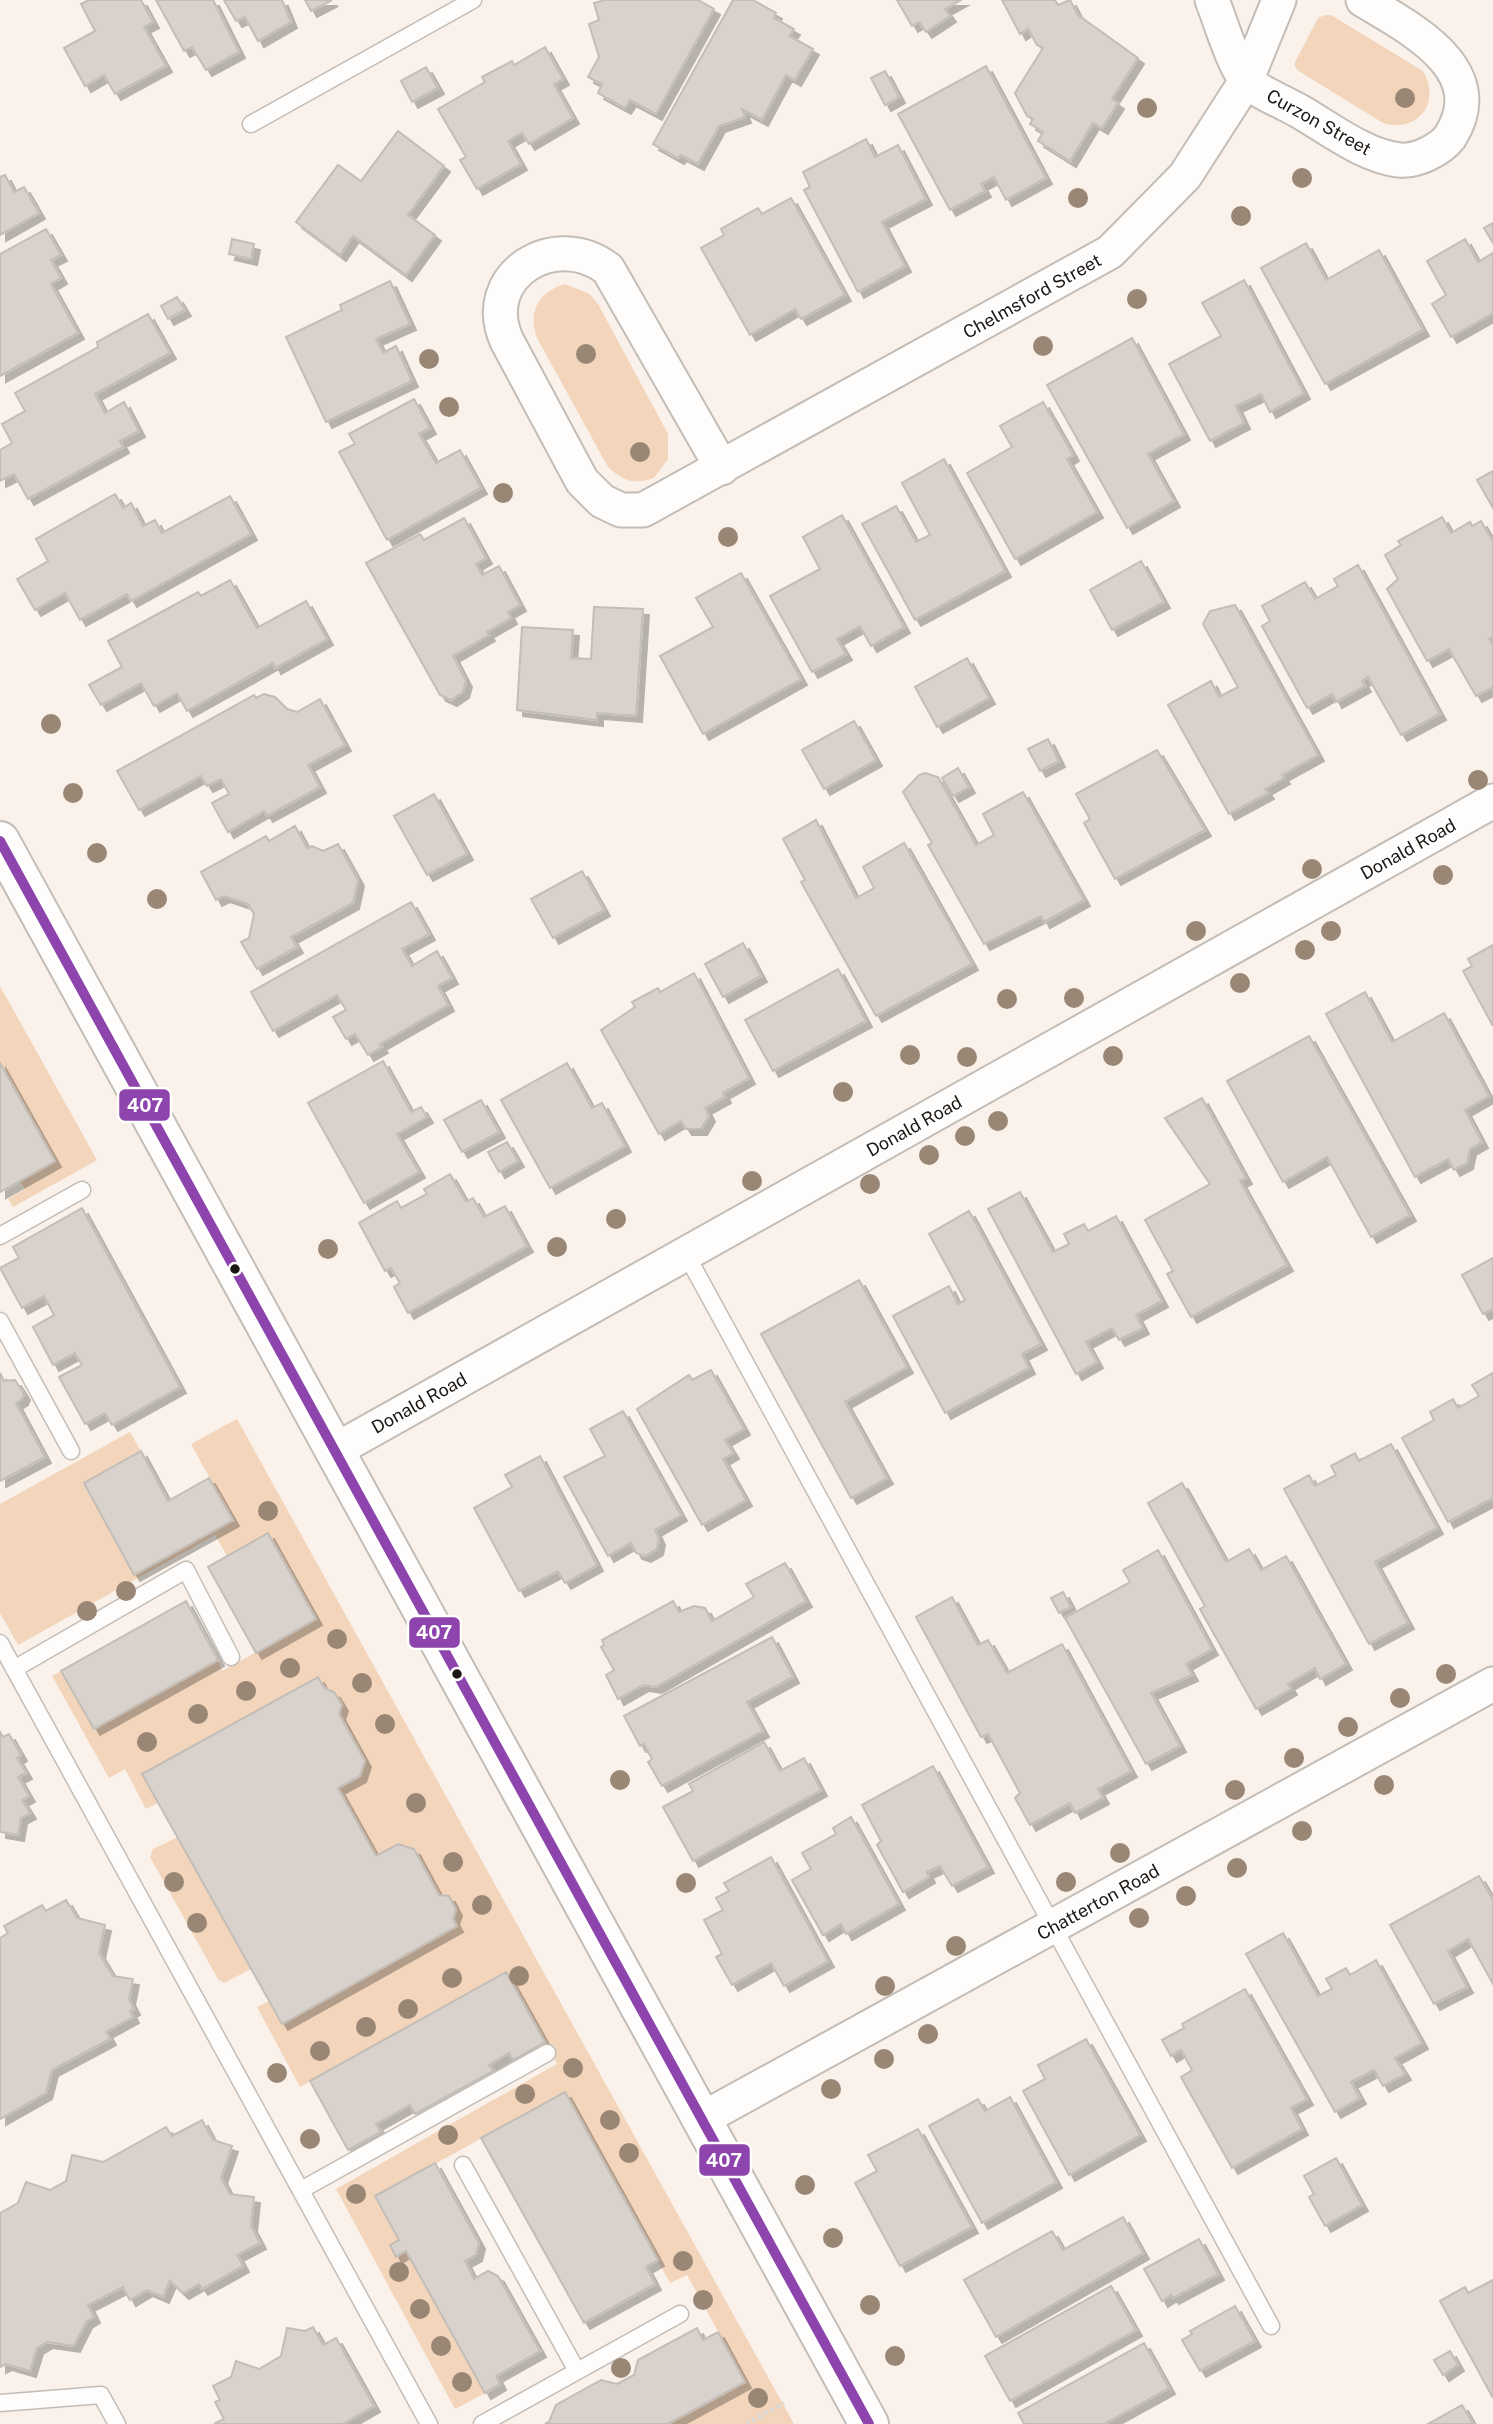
<svg xmlns="http://www.w3.org/2000/svg" width="1493" height="2424" viewBox="0 0 1493 2424" font-family="'Public Sans',sans-serif">
  <style>
    .green { fill: #f3d5bc }
    .building { fill: #d8d1cc; stroke: #c3bdb7; stroke-width: 2; filter: url(#shadow) }
    .lines { fill: none; stroke-linecap: round; stroke-linejoin: round }
    .lane-casing { stroke: #c3bdb8; stroke-width: 19 }
    .street-casing { stroke: #c3bdb8; stroke-width: 37 }
    .secondary-casing { stroke: #c3bdb8; stroke-width: 42 }
    .path { stroke: #dbd9d7; stroke-width: 4.5; stroke-dasharray: 3.5 3.5; stroke-linecap: butt }
    .lane { stroke: #fefdfc; stroke-width: 16 }
    .street { stroke: #fefdfc; stroke-width: 33 }
    .secondary { stroke: #fefdfc; stroke-width: 38 }
    .bus-1-casing { stroke: #fff; stroke-width: 16 }
    .bus-1 { stroke: #8e44ad; stroke-width: 10 }
    .tree { fill: #998675 }
    .bus-dot { fill: #1c1713; stroke: #fff; stroke-width: 2.5 }
    .labels { text-anchor: middle; dominant-baseline: central; stroke-width: 5; stroke-linejoin: round; paint-order: stroke }
    .street-label { font-size: 18px; fill: #1c1713; stroke: #fff }
    .line-badge { stroke: #fff; stroke-width: 2.5 }
    .badge-label { font-size: 19px; text-anchor: middle; font-weight: bold; fill: #fff }
  </style>
  <defs>
    <filter id="shadow"><feDropShadow dx="6" dy="6" stdDeviation="0" flood-color="#0004"/></filter>
  </defs>
  <rect width="100%" height="100%" fill="#f9f1ea"/>
  <path class="green" d="M1325 15H1331L1423 71C1442 102 1417 134 1383 123L1297 70 1294 64 1318 18Z
    M565 284 590 294 598 304 668 434V459L654 478C634 485 623 481 608 467L537 338C528 312 538 292 565 284Z
    M0 986 97 1160 13 1207 8 1199 25 1189 20 1181 55 1161 0 1063Z
    M237 1419 794 2424H668L745 2381 687 2275 670 2283 565 2092 375 2197 399 2240 390 2245 396 2256 406 2251 485 2393 455 2409 336 2189 557 2064 506 1973 300 2087 257 2007 269 2001 282 2024 453 1919 456 1910 449 1896 439 1895 414 1849 398 1844 376 1856 338 1788 360 1776 365 1761 339 1714 342 1705C335 1692 325 1688 317 1677L143 1774 158 1803 146 1809 125 1769 109 1778 52 1676 61 1671 94 1729 218 1660 222 1671 316 1619 269 1534 227 1556 215 1535 18 1645 0 1613V1504L130 1432 141 1451 84 1483 135 1575 233 1520 191 1444Z
    M178 1837 251 1969 224 1983 218 1979 150 1857 153 1849Z"/>
  <path class="building" d="M89 0H141L153 22 144 27 166 66 115 94 104 75 85 86 64 48 95 31 81 4Z
    M156 0H213L239 52 206 70 192 47 184 51Z
    M224 0H282L291 22 258 41 245 17 236 21Z
    M305 0H332L311 11Z
    M605 0H698L714 9 656 114 630 100 625 108 598 93 602 84 588 77 599 57 589 24 599 20 594 3Z
    M733 0H753L776 13 774 18 794 29 789 36 813 49 795 80 786 75 762 120 742 109 745 117 719 126 698 164 681 155 678 158 653 144Z
    M897 0H961L945 9 950 16 926 32 919 22 912 26Z
    M1002 0H1055L1058 5 1070 0 1078 15 1138 58 1112 99 1118 103 1102 128 1093 123 1070 161 1038 141 1043 132 1030 124 1033 119 1027 116 1015 93 1043 48 1037 45 1028 29 1020 34Z
    M545 47 563 79 554 84 573 118 529 144 522 133 508 141 521 164 477 189 460 160 466 157 438 109 485 82 482 77 512 61 514 65Z
    M986 66 1046 178 1006 200 994 177 981 184 985 191 950 210 898 114Z
    M426 67 438 88 412 102 401 81Z
    M885 71 899 97 885 105 871 78Z
    M398 131 444 166 408 215 435 235 406 275 353 236 340 255 296 222 338 165 361 181Z
    M866 139 875 157 898 145 926 199 882 222 905 266 858 292 804 190 810 187 803 172Z
    M5 175 14 192 24 187 39 213 0 235V177Z
    M791 198 845 295 801 319 795 309 750 335 701 248 724 235 721 229 758 208 762 214Z
    M1493 223V243L1484 228Z
    M46 229 61 255 51 260 61 278 51 284 78 333 0 376V254Z
    M232 239 254 244 251 259 229 254Z
    M1465 239 1478 262 1493 253V313L1451 337 1432 304 1446 295 1427 261Z
    M1306 243 1326 280 1379 250 1423 330 1325 384 1261 268Z
    M1244 280 1304 393 1270 412 1261 394 1236 406 1244 423 1210 441 1169 364 1221 336 1202 303Z
    M390 281 410 324 376 339 383 353 396 346 412 381 326 422 286 337 342 310 340 305Z
    M177 297 185 310 168 319 161 306Z
    M148 314 170 353 95 394 105 413 124 402 139 431 120 441 123 447 28 499 14 474 0 481V450L12 443 2 424 25 411 15 393 98 347 97 342Z
    M1132 338 1184 434 1148 454 1174 501 1127 528 1047 385Z
    M414 399 430 428 419 434 436 463 460 450 481 488 387 540 339 452 355 444 349 434Z
    M1043 402 1073 455 1067 459 1097 512 1015 559 967 473 1012 447 1000 426Z
    M944 459 1005 571 915 620 862 524 896 506 916 542 930 535 902 483Z
    M1493 471V508L1477 480Z
    M115 494 123 508 131 503 143 526 155 520 162 533 230 496 251 534 131 601 127 594 80 620 65 593 35 610 17 579 48 561 36 539Z
    M842 515 904 627 871 646 860 626 837 639 846 654 812 672 770 596 820 569 803 537Z
    M1442 517 1451 533 1470 522 1472 526 1481 521 1493 542V637L1489 639 1493 646V687L1476 696 1449 649 1427 661 1387 589 1398 579 1385 555 1401 545 1398 541Z
    M464 518 486 558 476 564 482 575 499 566 520 605 508 612 511 618 487 632 489 635 453 656 466 681 463 692 451 700 440 695 366 563 420 534 424 540Z
    M1141 561 1164 602 1112 630 1090 590Z
    M1358 565 1440 714 1401 735 1368 677 1362 681 1365 686 1336 702 1332 694 1307 708 1262 626 1270 621 1262 606 1305 582 1315 599 1338 586 1334 579Z
    M741 573 801 679 703 734 660 656 713 627 696 598Z
    M230 580 257 628 306 601 327 639 275 668 273 663 187 711 177 693 154 706 141 683 101 705 89 685 122 667 108 641 198 592 201 596Z
    M1235 605 1318 755 1282 775 1284 778 1265 789 1268 793 1229 814 1168 705 1211 681 1219 697 1238 687 1203 624 1210 611Z
    M594 607 643 609 636 716 597 713V720L517 710 522 627 573 630 571 658 591 659Z
    M967 658 989 698 937 727 915 687Z
    M264 694 275 697 287 709 297 712 320 699 345 745 308 765 320 787 267 816 264 811 228 832 212 803 229 794 221 779 207 786 201 776 139 810 117 771 254 695 256 698Z
    M854 721 876 760 824 789 802 750Z
    M1048 739 1059 761 1040 771 1028 749Z
    M1157 750 1205 830 1115 879 1084 823 1090 819 1076 794Z
    M958 768 969 787 953 796 942 778Z
    M925 773 938 777 976 845 994 835 983 814 1023 792 1084 900 1044 922 1041 916 984 944 928 845 932 843 903 792 919 775Z
    M434 794 467 854 427 875 394 816Z
    M816 820 856 898 874 888 863 867 904 843 972 964 876 1016 801 882 805 880 783 839Z
    M295 826 307 848 312 846 323 851 338 844 358 880 353 903 291 937 297 947 257 969 241 942 249 938 254 914 248 904 224 896 216 900 201 872 266 836 269 841Z
    M582 871 604 910 553 938 531 899Z
    M411 902 429 934 402 949 412 966 437 951 452 978 438 986 448 1005 380 1044 382 1047 368 1055 355 1034 346 1039 333 1017 346 1010 337 995 273 1031 251 992Z
    M743 943 761 976 723 997 705 964Z
    M1493 945V1026L1463 971 1472 966 1468 959Z
    M838 969 866 1021 773 1071 745 1020Z
    M694 973 749 1078 723 1093 725 1097 705 1108 709 1116 701 1129H686L681 1121 659 1134 601 1030 635 1007 632 1002 658 988 660 992Z
    M1365 992 1392 1042 1444 1013 1489 1096 1465 1110 1482 1142 1470 1149 1467 1163 1454 1170 1448 1159 1415 1177 1326 1014Z
    M1309 1036 1410 1215 1371 1237 1327 1157 1283 1182 1227 1081Z
    M383 1061 411 1112 421 1107 427 1117 397 1134 419 1172 364 1203 308 1103Z
    M0 1063 55 1161 0 1192Z
    M567 1063 592 1108 602 1103 625 1146 550 1188 501 1100Z
    M1202 1098 1246 1178 1240 1181 1287 1265 1191 1317 1167 1274 1173 1271 1145 1220 1210 1184 1165 1118Z
    M481 1100 499 1132 462 1152 444 1120Z
    M507 1142 518 1161 499 1172 488 1152Z
    M450 1174 466 1202 473 1198 484 1217 505 1206 527 1246 408 1313 394 1287 400 1283 391 1268 385 1271 359 1223 397 1201 401 1208 427 1194 424 1189Z
    M1020 1192 1053 1252 1069 1244 1064 1234 1084 1224 1088 1231 1116 1216 1162 1301 1136 1315 1143 1328 1119 1340 1112 1328 1086 1342 1097 1362 1076 1374 988 1209Z
    M82 1208 180 1387 112 1425 105 1413 85 1424 59 1377 82 1365 75 1353 53 1365 33 1327 54 1315 44 1296 22 1308 0 1268 19 1258 13 1247Z
    M969 1211 1041 1344 1022 1354 1029 1368 945 1413 893 1316 949 1286 958 1304 965 1300 929 1234Z
    M1493 1258V1309L1483 1314 1462 1275Z
    M859 1280 907 1367 845 1402 887 1478 851 1498 761 1334Z
    M711 1370 744 1429 725 1440 733 1453 723 1459 746 1500 702 1525 637 1409 689 1375 692 1380Z
    M0 1373 4 1381 15 1380 24 1394 22 1399 16 1403 45 1457 0 1481Z
    M1493 1373V1498L1448 1522 1402 1438 1434 1420 1430 1412 1453 1399 1458 1408 1479 1396 1472 1385Z
    M623 1411 681 1515 655 1530 659 1539 657 1549 645 1556 636 1553 631 1543 608 1556 564 1477 605 1456 590 1429Z
    M1391 1444 1437 1528 1375 1562 1408 1623 1369 1644 1284 1489 1309 1475 1315 1486 1336 1475 1331 1466 1355 1453 1359 1461Z
    M141 1451 168 1501 209 1478 233 1520 134 1575 84 1483Z
    M540 1456 597 1565 565 1583 558 1571 519 1591 474 1508 512 1487 505 1475Z
    M1182 1483 1226 1562 1249 1549 1261 1570 1286 1556 1346 1664 1320 1679 1315 1668 1288 1684 1291 1689 1256 1709 1200 1609 1205 1606 1148 1503Z
    M268 1533 316 1619 256 1653 208 1567Z
    M1158 1550 1212 1649 1186 1664 1192 1675 1151 1693 1180 1746 1146 1764 1065 1618 1130 1582 1123 1570Z
    M785 1563 806 1601 656 1687 643 1685 618 1699 606 1675 614 1670 601 1647 604 1645 602 1640 673 1601 679 1612 694 1606 705 1608 712 1621 754 1597 746 1584Z
    M1063 1592 1071 1607 1059 1613 1051 1598Z
    M952 1597 978 1645 988 1640 1007 1673 1062 1644 1131 1771 1098 1789 1103 1798 1075 1813 1070 1803 1030 1825 1015 1798 1020 1793 988 1734 981 1737 916 1617Z
    M186 1601 218 1660 94 1729 61 1671Z
    M772 1637 793 1677 747 1702 763 1731 662 1786 648 1762 652 1759 644 1744 640 1746 624 1716Z
    M318 1677 324 1688 334 1692 342 1705 339 1714 365 1761 360 1776 338 1788 376 1856 398 1844 414 1849 439 1895 449 1896 456 1910 453 1919 457 1926 282 2024 142 1774Z
    M0 1732 3 1737 9 1734 21 1755 17 1758 26 1773 18 1777 29 1796 22 1800 30 1813 21 1818 18 1835 0 1832Z
    M764 1742 780 1771 804 1758 821 1790 693 1861 663 1807 693 1791 689 1784Z
    M933 1766 988 1867 952 1886 940 1866 927 1872 929 1877 903 1892 877 1845 881 1841 862 1805Z
    M851 1817 899 1904 846 1934 841 1924 823 1935 792 1880 811 1869 802 1853 836 1834 833 1828Z
    M771 1857 828 1961 784 1986 771 1963 732 1985 716 1957 722 1954 704 1920 723 1910 716 1898 729 1891 724 1883Z
    M1479 1876 1493 1900V1984L1468 1939 1448 1951 1467 1987 1434 2004 1390 1925Z
    M66 1900 77 1918 105 1925 99 1953 113 1976 133 1979 129 1999 134 2009 130 2011 133 2017 106 2032 110 2039 52 2070 46 2093 0 2119V1938L8 1933 4 1926 42 1905 46 1911Z
    M1283 1933 1318 1996 1332 1989 1326 1979 1346 1968 1350 1975 1376 1960 1422 2043 1395 2058 1405 2074 1383 2086 1374 2070 1351 2082 1360 2098 1335 2112 1246 1954Z
    M506 1972 545 2042 513 2060 509 2053 489 2065 493 2071 415 2114 410 2105 376 2124 381 2132 348 2150 310 2081Z
    M1245 1989 1307 2099 1291 2108 1302 2129 1232 2168 1181 2077 1192 2070 1181 2050 1171 2056 1162 2040 1184 2028 1182 2024Z
    M1086 2039 1140 2135 1069 2175 1023 2091 1045 2079 1038 2065Z
    M565 2092 658 2260 646 2267 655 2284 584 2323 481 2138Z
    M1010 2097 1056 2182 982 2223 929 2126 978 2099 985 2111Z
    M202 2120 213 2140 232 2146 221 2178 230 2194 254 2197 251 2226 260 2243 237 2255 243 2266 202 2289 199 2284 183 2293 170 2281 163 2297 147 2290 130 2300 123 2287 88 2305 94 2317 86 2322 74 2346 47 2342 37 2348 30 2371 6 2364 0 2367V2213L18 2203 26 2182 50 2190 66 2181 72 2155 103 2162 166 2127 172 2136Z
    M918 2129 972 2227 900 2266 855 2183 877 2171 868 2155Z
    M1336 2158 1362 2205 1325 2226 1309 2197 1314 2194 1304 2176Z
    M435 2163 479 2243 476 2255 465 2261 474 2279 488 2271 498 2276 540 2351 496 2376 500 2384 485 2393 406 2251 396 2257 390 2245 399 2240 375 2196Z
    M1123 2217 1143 2253 996 2337 964 2280 1052 2231 1063 2250Z
    M1199 2239 1218 2274 1173 2298 1171 2295 1162 2301 1144 2269Z
    M1493 2280V2398L1440 2301 1465 2287 1468 2293Z
    M1111 2286 1136 2330 1010 2401 985 2356Z
    M1235 2306 1255 2341 1200 2371 1182 2340 1192 2334 1190 2331Z
    M313 2327 323 2345 336 2338 374 2406 343 2424H214L224 2419 215 2402 220 2400 213 2386 231 2377 236 2361 259 2369 281 2356 287 2328 305 2331Z
    M697 2328 703 2340 718 2332 745 2382 668 2424H545L549 2422 556 2405 601 2380 617 2384 634 2375 638 2360Z
    M1144 2343 1169 2388 1104 2424H1024L1018 2413Z
    M1450 2351 1458 2365 1443 2375 1434 2360Z
    M1462 2405 1473 2424H1428Z"/>
  <g class="lines">
    <g class="lane-casing">
      <path id="lane" d="M251 124 473 0
        M0 1236 82 1190
        M686 1254 1271 2326
        M0 1321 71 1451
        M0 1643 429 2424
        M14 1669 186 1570 231 1657
        M463 2165 577 2371
        M301 2190 547 2053
        M0 2403 101 2395 117 2424
        M482 2424 680 2314"/>
    </g>
    <g class="street-casing">
      <path id="street" d="M1212 0C1222 25 1230 56 1245 79 1252 89 1287 104 1299 111 1329 128 1364 156 1399 160 1416 162 1440 150 1450 137 1493 69 1409 28 1363 0
        M722 468 608 269C556 228 477 275 507 341L582 481 602 501 621 510H643L1110 252 1185 176 1246 81 1279 0
        M334 1451 1493 801
        M702 2119 1493 1684"/>
    </g>
    <g class="secondary-casing">
      <path id="secondary" d="M0 841 869 2424"/>
    </g>
    <path class="path" d="M746 2424 784 2403"/>
    <use href="#lane" class="lane"/>
    <use href="#street" class="street"/>
    <use href="#secondary" class="secondary"/>
    <g class="bus-1-casing">
      <path id="bus-1" d="M0 841 869 2424"/>
    </g>
    <use href="#bus-1" class="bus-1"/>
  </g>
  <g class="tree">
    <circle cx="1405" cy="98" r="10"/>
    <circle cx="1147" cy="108" r="10"/>
    <circle cx="1302" cy="178" r="10"/>
    <circle cx="1078" cy="198" r="10"/>
    <circle cx="1241" cy="216" r="10"/>
    <circle cx="1137" cy="299" r="10"/>
    <circle cx="1043" cy="346" r="10"/>
    <circle cx="586" cy="354" r="10"/>
    <circle cx="429" cy="359" r="10"/>
    <circle cx="449" cy="407" r="10"/>
    <circle cx="640" cy="452" r="10"/>
    <circle cx="503" cy="493" r="10"/>
    <circle cx="728" cy="537" r="10"/>
    <circle cx="51" cy="724" r="10"/>
    <circle cx="1478" cy="780" r="10"/>
    <circle cx="73" cy="793" r="10"/>
    <circle cx="97" cy="853" r="10"/>
    <circle cx="1312" cy="869" r="10"/>
    <circle cx="1443" cy="875" r="10"/>
    <circle cx="157" cy="899" r="10"/>
    <circle cx="1196" cy="931" r="10"/>
    <circle cx="1331" cy="931" r="10"/>
    <circle cx="1305" cy="950" r="10"/>
    <circle cx="1240" cy="983" r="10"/>
    <circle cx="1074" cy="998" r="10"/>
    <circle cx="1007" cy="999" r="10"/>
    <circle cx="910" cy="1055" r="10"/>
    <circle cx="1113" cy="1056" r="10"/>
    <circle cx="967" cy="1057" r="10"/>
    <circle cx="843" cy="1092" r="10"/>
    <circle cx="998" cy="1121" r="10"/>
    <circle cx="965" cy="1136" r="10"/>
    <circle cx="929" cy="1155" r="10"/>
    <circle cx="752" cy="1181" r="10"/>
    <circle cx="870" cy="1184" r="10"/>
    <circle cx="616" cy="1219" r="10"/>
    <circle cx="557" cy="1247" r="10"/>
    <circle cx="328" cy="1249" r="10"/>
    <circle cx="268" cy="1511" r="10"/>
    <circle cx="126" cy="1591" r="10"/>
    <circle cx="87" cy="1611" r="10"/>
    <circle cx="337" cy="1639" r="10"/>
    <circle cx="290" cy="1668" r="10"/>
    <circle cx="1446" cy="1674" r="10"/>
    <circle cx="362" cy="1683" r="10"/>
    <circle cx="246" cy="1691" r="10"/>
    <circle cx="1400" cy="1698" r="10"/>
    <circle cx="198" cy="1714" r="10"/>
    <circle cx="385" cy="1724" r="10"/>
    <circle cx="1348" cy="1727" r="10"/>
    <circle cx="147" cy="1742" r="10"/>
    <circle cx="1294" cy="1758" r="10"/>
    <circle cx="620" cy="1780" r="10"/>
    <circle cx="1384" cy="1785" r="10"/>
    <circle cx="1235" cy="1790" r="10"/>
    <circle cx="416" cy="1803" r="10"/>
    <circle cx="1302" cy="1831" r="10"/>
    <circle cx="1120" cy="1853" r="10"/>
    <circle cx="453" cy="1862" r="10"/>
    <circle cx="1237" cy="1868" r="10"/>
    <circle cx="174" cy="1882" r="10"/>
    <circle cx="1066" cy="1882" r="10"/>
    <circle cx="686" cy="1883" r="10"/>
    <circle cx="1186" cy="1896" r="10"/>
    <circle cx="482" cy="1905" r="10"/>
    <circle cx="1139" cy="1918" r="10"/>
    <circle cx="197" cy="1923" r="10"/>
    <circle cx="956" cy="1946" r="10"/>
    <circle cx="519" cy="1976" r="10"/>
    <circle cx="452" cy="1978" r="10"/>
    <circle cx="885" cy="1986" r="10"/>
    <circle cx="408" cy="2009" r="10"/>
    <circle cx="366" cy="2027" r="10"/>
    <circle cx="928" cy="2034" r="10"/>
    <circle cx="320" cy="2051" r="10"/>
    <circle cx="884" cy="2059" r="10"/>
    <circle cx="573" cy="2068" r="10"/>
    <circle cx="277" cy="2073" r="10"/>
    <circle cx="831" cy="2089" r="10"/>
    <circle cx="525" cy="2094" r="10"/>
    <circle cx="610" cy="2120" r="10"/>
    <circle cx="448" cy="2135" r="10"/>
    <circle cx="310" cy="2139" r="10"/>
    <circle cx="629" cy="2153" r="10"/>
    <circle cx="805" cy="2185" r="10"/>
    <circle cx="356" cy="2194" r="10"/>
    <circle cx="833" cy="2238" r="10"/>
    <circle cx="683" cy="2261" r="10"/>
    <circle cx="399" cy="2272" r="10"/>
    <circle cx="703" cy="2300" r="10"/>
    <circle cx="870" cy="2305" r="10"/>
    <circle cx="420" cy="2309" r="10"/>
    <circle cx="441" cy="2346" r="10"/>
    <circle cx="895" cy="2356" r="10"/>
    <circle cx="621" cy="2368" r="10"/>
    <circle cx="462" cy="2382" r="10"/>
    <circle cx="758" cy="2398" r="10"/>
  </g>
  <g class="bus-dot">
    <circle cx="235" cy="1269" r="6"/>
    <circle cx="457" cy="1674" r="6"/>
  </g>
  <g class="labels">
    <g class="street-label">
      <text transform="translate(1319 122) rotate(29)">Curzon Street</text>
      <text transform="translate(1032 296) rotate(-29)">Chelmsford Street</text>
      <text transform="translate(1408 849) rotate(-29)">Donald Road</text>
      <text transform="translate(914 1126) rotate(-29)">Donald Road</text>
      <text transform="translate(419 1403) rotate(-29)">Donald Road</text>
      <text transform="translate(1098 1902) rotate(-29)">Chatterton Road</text>
    </g>
  </g>
  <g class="line-badge">
    <rect x="118" y="1088" width="53" height="34" rx="7" fill="#8e44ad"/>
    <rect x="408" y="1616" width="53" height="33" rx="7" fill="#8e44ad"/>
    <rect x="698" y="2143" width="53" height="34" rx="7" fill="#8e44ad"/>
  </g>
  <g class="badge-label">
    <text x="145" y="1112">407</text>
    <text x="434" y="1639">407</text>
    <text x="724" y="2167">407</text>
  </g>
</svg>
